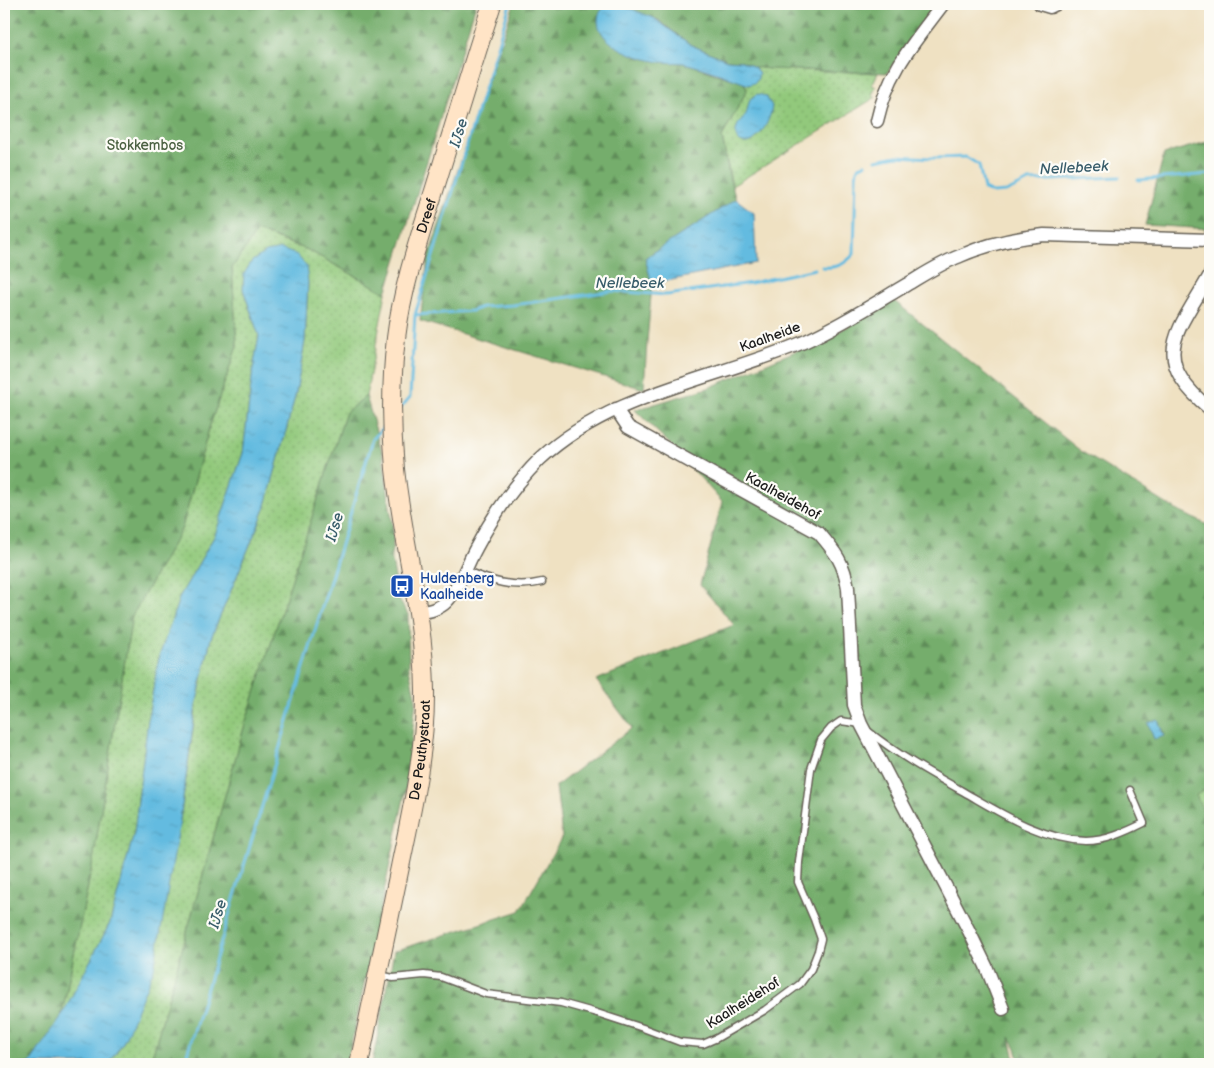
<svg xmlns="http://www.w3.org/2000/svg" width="1214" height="1068" viewBox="0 0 1214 1068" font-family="'Balsamiq Sans',sans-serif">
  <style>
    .grass { fill: url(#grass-dots); stroke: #57724c }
    .forest { fill: url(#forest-firs); stroke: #486444 }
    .park { fill: #92c97c; stroke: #57724c }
    .water { fill: url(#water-ripples); stroke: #406c7e }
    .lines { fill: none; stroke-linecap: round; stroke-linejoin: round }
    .stream { stroke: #63bbe0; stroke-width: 3 }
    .service-casing { stroke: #666156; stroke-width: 9 }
    .minor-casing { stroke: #666156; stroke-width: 15 }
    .secondary-casing { stroke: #666156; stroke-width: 20 }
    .service { stroke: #fff; stroke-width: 6 }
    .minor { stroke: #fff; stroke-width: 12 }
    .secondary { stroke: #ffe4c6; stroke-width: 18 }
    .labels { text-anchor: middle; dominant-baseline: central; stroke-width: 4.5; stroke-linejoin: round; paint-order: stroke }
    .park-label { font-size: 14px; fill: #4b6142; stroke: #fdfcf7 }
    .street-label { font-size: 14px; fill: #1c1c1c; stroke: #fdfcf7 }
    .transit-label { font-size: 14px; fill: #164399; stroke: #fdfcf7; text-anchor: start }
    .water-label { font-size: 15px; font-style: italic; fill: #385c6a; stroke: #fdfcf7 }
  </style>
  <defs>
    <pattern id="grass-dots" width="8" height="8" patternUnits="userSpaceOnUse" patternTransform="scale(1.25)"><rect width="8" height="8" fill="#92c97c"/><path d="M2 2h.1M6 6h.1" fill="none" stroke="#7dac6b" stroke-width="1.8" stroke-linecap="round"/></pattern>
    <pattern id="forest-firs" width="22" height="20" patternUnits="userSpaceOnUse" patternTransform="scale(1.25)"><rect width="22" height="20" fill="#75ad6c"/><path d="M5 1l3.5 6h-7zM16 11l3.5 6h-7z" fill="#5f8c58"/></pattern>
    <pattern id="water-ripples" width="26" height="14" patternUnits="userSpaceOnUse" patternTransform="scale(1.25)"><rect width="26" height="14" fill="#63bbe0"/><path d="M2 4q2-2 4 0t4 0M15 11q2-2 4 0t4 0" fill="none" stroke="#55a0c0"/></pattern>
  </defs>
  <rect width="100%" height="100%" fill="#fdfcf7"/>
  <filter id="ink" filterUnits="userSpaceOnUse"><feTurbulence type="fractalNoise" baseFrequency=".02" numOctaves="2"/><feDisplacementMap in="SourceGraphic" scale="10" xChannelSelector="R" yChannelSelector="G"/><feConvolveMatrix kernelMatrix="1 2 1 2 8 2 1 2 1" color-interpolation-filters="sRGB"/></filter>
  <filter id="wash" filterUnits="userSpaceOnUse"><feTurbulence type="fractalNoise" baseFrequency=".0096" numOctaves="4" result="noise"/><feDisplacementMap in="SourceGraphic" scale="20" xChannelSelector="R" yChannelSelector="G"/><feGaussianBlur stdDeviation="1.12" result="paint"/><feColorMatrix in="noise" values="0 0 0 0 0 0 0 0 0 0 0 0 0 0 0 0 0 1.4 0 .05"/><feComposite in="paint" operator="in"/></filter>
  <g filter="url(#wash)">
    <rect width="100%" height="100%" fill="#efe1c2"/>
    <path class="grass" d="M754 67 770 69 878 73 872 85 876 87 872 95 876 97 732 186 722 137 747 90 744 83 749 85 759 73Z
      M256 231 308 250 386 293 366 396 346 412 245 724 150 1064H108L124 1041 179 827 197 702 211 638 265 509 296 393 305 341 308 282 243 289 259 336 253 369 243 453 215 535 180 596 159 657 149 712 134 833 110 923 61 1018 93 861 132 615 182 528 209 428 237 346 232 268Z"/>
    <path class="forest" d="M4 4H476L386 293 308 250 257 231 232 268 237 346 209 428 182 528 132 616 93 861 61 1018 29 1064H4Z
      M514 4H936L887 73 769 69 754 67 742 61 727 60 691 45 657 19 624 50C640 60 662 61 681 63 696 64 711 74 726 77 733 79 738 80 744 83L747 90 722 137 730 180 736 199 645 258 652 284 647 342 644 389 420 321 428 258Z
      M1210 141V229L1145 225 1164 154Z
      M893 300 1082 452 1178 511 1210 526V1064H1020L1016 1048 1010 1037 1016 1064H372L394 951 520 911 562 837 556 786 632 728 596 680 734 625 700 585 722 502 675 449 635 410 708 388 831 336Z
      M366 396 383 455 394 537 391 555 399 600 408 614 409 668 416 700 406 789 347 1064H150L245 724 346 412Z"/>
    <path class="park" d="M1210 788V826L1196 795Z"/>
    <path class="water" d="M610 5 632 9 654 18 691 45 727 60 742 61 754 67 759 73 758 78 756 82 749 85C729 78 703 67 683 63 675 62 667 63 660 62 640 59 600 46 598 22 598 12 601 9 610 5Z
      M757 94 766 96 772 106C771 118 763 133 754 140 745 147 734 142 736 131 737 123 742 120 746 114 748 109 748 104 750 99Z
      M736 199 754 213 756 263 652 284 645 258Z
      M281 249 297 255 306 266 308 282 305 341 296 393 265 509 211 638 196 705 179 827 154 969 124 1041 108 1064H29L61 1017 110 923 134 833 149 712 159 657 180 596 215 535 243 453 253 369 259 336 243 289 244 274 252 261 266 252Z
      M1158 720 1164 736 1154 739 1148 723Z"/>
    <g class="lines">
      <path class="stream" d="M876 160 897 156 933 158 966 157 979 165 984 189 993 193 1006 192 1029 181 1119 177
        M1138 180 1210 174
        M822 267C837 268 844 265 854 254L856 176C857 169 857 166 865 164
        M415 315 471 311 482 307 513 305 612 291 667 295 751 283 815 269
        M399 410 410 397 415 315 510 4
        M184 1064 373 439 386 424"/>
    </g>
  </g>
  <g filter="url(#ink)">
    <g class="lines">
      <g class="service-casing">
        <path id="service" d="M464 570C490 581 514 589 542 582
          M868 731C898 755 930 773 964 792 1001 813 1042 840 1086 841 1106 841 1126 832 1144 823L1130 790
          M380 975 393 978 424 975 441 977 486 994 561 1003 597 1013 643 1028 680 1042 703 1044 717 1038 765 1010 800 984 811 969 818 951 821 939 814 919 798 882 799 862 811 769 821 740 831 728 841 721 861 724"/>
      </g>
      <g class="minor-casing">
        <path id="minor" d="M1040 4 1050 7 1056 4
          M877 121C888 71 913 44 943 4
          M1210 275C1178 332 1147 357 1210 409
          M616 409 628 427 819 533C836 553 844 563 848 588L854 705 861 724 969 931 986 966 1003 1009
          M419 613C429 611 439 609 446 602 459 589 467 564 476 548 493 516 514 485 540 459 612 392 719 379 806 341 841 325 874 304 906 285 923 275 941 263 960 256 987 244 1014 238 1044 235L1210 240"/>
      </g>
      <g class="secondary-casing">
        <g id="secondary">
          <path id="s1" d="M359 1064C373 999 386 933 400 867 412 809 426 749 425 690 424 615 403 543 395 469 391 426 391 381 396 338 402 288 419 239 434 191 453 129 472 66 492 4"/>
        </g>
      </g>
      <use href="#service" class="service"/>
      <use href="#minor" class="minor"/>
      <use href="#secondary" class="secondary"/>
    </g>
  </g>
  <defs>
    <g id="bus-square" transform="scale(1.25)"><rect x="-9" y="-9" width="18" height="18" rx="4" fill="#1a4fb4" stroke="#fdfcf7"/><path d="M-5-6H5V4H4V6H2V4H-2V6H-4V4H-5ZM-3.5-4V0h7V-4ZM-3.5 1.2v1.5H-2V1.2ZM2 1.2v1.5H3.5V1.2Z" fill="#fff"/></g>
  </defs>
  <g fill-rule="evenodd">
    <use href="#bus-square" x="402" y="586"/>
  </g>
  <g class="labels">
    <g class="park-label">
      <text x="145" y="145">Stokkembos</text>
    </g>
    <g class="street-label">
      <text stroke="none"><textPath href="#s1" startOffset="861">Dreef</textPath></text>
      <text transform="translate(770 337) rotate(-20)">Kaalheide</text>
      <text transform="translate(783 496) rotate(29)">Kaalheidehof</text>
      <text stroke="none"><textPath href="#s1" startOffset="320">De Peuthystraat</textPath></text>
      <text transform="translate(743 1003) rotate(-32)">Kaalheidehof</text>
    </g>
    <g class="transit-label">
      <text x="420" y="578">Huldenberg<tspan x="420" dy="16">Kaalheide</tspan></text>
    </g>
    <g class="water-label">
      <text transform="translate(459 133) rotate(-73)">IJse</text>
      <text transform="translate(1074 168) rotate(-3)">Nellebeek</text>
      <text x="630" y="283">Nellebeek</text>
      <text transform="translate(335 527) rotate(-73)">IJse</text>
      <text transform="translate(218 914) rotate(-73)">IJse</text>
    </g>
  </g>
  <rect width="1214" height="1068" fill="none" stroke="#fdfcf7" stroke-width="20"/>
</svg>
